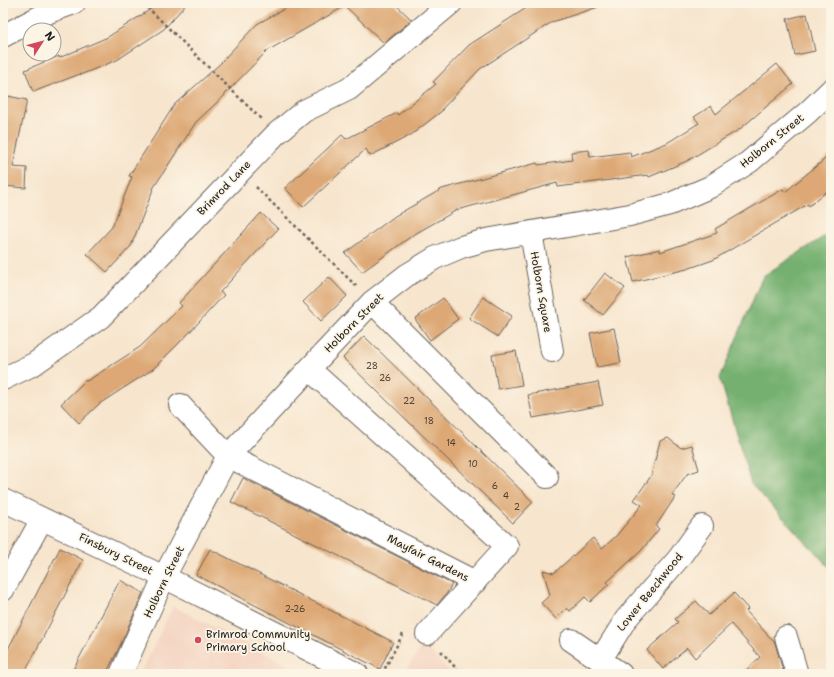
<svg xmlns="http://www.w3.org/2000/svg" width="834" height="677" viewBox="0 0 834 677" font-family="'Shantell Sans',sans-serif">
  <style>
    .built { fill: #f4d3c1 }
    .forest { fill: #74b06f; stroke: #486646 }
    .building { fill: #dda874 }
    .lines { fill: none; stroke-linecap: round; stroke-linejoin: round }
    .minor-casing { stroke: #69625a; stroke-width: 24 }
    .path { stroke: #69625a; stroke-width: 2.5; stroke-dasharray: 3 3; stroke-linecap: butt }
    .minor { stroke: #fff; stroke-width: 22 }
    .poi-dot { fill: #d1495b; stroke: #fcf5e5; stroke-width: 1.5 }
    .labels { text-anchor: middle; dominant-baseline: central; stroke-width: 3.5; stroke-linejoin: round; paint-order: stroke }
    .number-label { font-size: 9px; fill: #4c3f32 }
    .street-label { font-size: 11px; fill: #1c1c1c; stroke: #fcf5e5 }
    .poi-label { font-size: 11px; fill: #1c1c1c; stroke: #fcf5e5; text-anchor: start }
  </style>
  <rect width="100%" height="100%" fill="#fcf5e5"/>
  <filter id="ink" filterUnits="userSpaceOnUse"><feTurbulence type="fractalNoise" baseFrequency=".025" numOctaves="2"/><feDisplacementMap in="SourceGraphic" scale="8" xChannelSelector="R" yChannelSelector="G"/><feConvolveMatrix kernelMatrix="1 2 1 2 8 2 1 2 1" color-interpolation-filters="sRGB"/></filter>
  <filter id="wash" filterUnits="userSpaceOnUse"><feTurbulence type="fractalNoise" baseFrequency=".012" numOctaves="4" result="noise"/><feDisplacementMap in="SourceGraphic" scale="16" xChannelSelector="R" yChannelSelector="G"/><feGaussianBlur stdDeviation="0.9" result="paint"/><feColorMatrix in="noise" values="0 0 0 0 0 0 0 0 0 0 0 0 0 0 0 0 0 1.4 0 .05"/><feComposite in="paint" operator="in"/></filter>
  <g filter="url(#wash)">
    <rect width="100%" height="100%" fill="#f7e5cd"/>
    <path class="built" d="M173 606 305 674H140Z
      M424 643 451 674H403Z"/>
    <path class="forest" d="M831 232V569L751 484 720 378 763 276Z"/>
    <g id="blocks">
      <path class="building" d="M160 3H187L164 29 117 60 80 75V74L33 92 25 70 59 56V58L108 37Z
        M295 3H394L412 20 384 43 345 6 267 51 225 94V95L196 122 154 187 131 246 107 272 87 254 112 227 132 177 129 176 175 104 222 62H221L257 24Z
        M534 3H598V7L552 22 480 69 442 109 443 110 411 135 370 156 366 149 303 207 285 188 342 135 346 139 397 113 398 115 436 84 433 82 469 45Z
        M807 14 815 51 795 55 787 19Z
        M777 64 793 84 740 129 687 161 649 177 648 175 558 187 557 183 457 210 413 235 362 272 345 253 395 216 442 189 537 163 538 165 572 160 571 152 589 150 590 157 630 152 631 157 667 143 699 123 694 117 711 106 716 114Z
        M3 95 27 100 13 167 27 168 26 188 3 186Z
        M831 154V188L809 206 808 204 713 260 687 269 633 282 627 257 660 249V252L717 233 715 229 783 189 785 192Z
        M261 213 278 229 220 292 224 295 187 335 153 369 99 404 79 423 61 404 86 380 87 381 140 347 182 306 179 303Z
        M605 273 625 288 603 315 584 300Z
        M329 277 347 296 321 321 303 302Z
        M483 297 512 316 498 337 469 318Z
        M443 298 458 319 430 340 415 319Z
        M614 328 621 363 597 367 590 333Z
        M364 336 533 502 513 523 343 358Z
        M516 351 522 385 498 389 492 355Z
        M598 382 603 405 533 418 528 395Z
        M668 438 681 448 692 445 699 470 687 474 672 495 675 497 656 526 659 529 640 552 607 582 609 584 590 602 585 597 570 611 567 608 556 619 541 603 550 595 543 570 554 573 593 538 602 549 616 536 642 505 634 500 651 476 660 441Z
        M243 478 452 584 447 593 437 605 231 502Z
        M60 548 83 560 24 674H3V659Z
        M210 549 393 642 380 669 196 575Z
        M120 580 143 593 119 648 106 674H71Z
        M734 593 748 609 746 611 775 643 784 674H742L760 657 731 624 695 658 687 648 663 669 647 650 678 622 675 619 696 601 709 615Z"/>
    </g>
  </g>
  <g filter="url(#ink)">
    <use href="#blocks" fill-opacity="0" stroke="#69625a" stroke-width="1"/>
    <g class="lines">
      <g class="minor-casing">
        <path id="minor" d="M3 36 49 12 74 3
          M531 233 552 351
          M372 302 547 477
          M309 369 507 546 427 634
          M3 379 34 364 101 317 276 134 304 111 349 89 451 3
          M180 405 228 456 475 582
          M3 500 164 577 357 674
          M3 590 42 519
          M786 637 797 674
          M571 640 621 674
          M601 659 626 619 679 558 702 526
          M121 674 164 577 228 456 309 369 372 302 407 275 435 258 461 247 486 240 630 215 670 204 710 187 749 162 808 112 831 90"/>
      </g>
      <path class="path" d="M143 3 261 119
        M256 187 357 287
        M441 651 461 674
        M382 674 404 632"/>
      <use href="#minor" class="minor"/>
    </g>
  </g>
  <circle class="poi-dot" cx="198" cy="640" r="4"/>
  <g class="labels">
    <g class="number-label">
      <text x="372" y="366">28</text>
      <text x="385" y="378">26</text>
      <text x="409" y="401">22</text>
      <text x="429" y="421">18</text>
      <text x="451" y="443">14</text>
      <text x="473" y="464">10</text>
      <text x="495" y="486">6</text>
      <text x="506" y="496">4</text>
      <text x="517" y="507">2</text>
      <text x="295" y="609">2-26</text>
    </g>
    <g class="street-label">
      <text transform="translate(772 141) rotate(-39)">Holborn Street</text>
      <text transform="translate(224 188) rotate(-46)">Brimrod Lane</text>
      <text transform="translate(541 292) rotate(80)">Holborn Square</text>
      <text transform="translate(354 323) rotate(-45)">Holborn Street</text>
      <text transform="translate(116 554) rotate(26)">Finsbury Street</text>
      <text transform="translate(428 558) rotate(27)">Mayfair Gardens</text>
      <text transform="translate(164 582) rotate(-64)">Holborn Street</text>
      <text transform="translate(650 592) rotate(-51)">Lower Beechwood</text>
    </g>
    <g class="poi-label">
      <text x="206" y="634">Brimrod Community<tspan x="206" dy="13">Primary School</tspan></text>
    </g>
  </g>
  <rect width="834" height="677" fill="none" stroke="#fcf5e5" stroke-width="16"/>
  <g transform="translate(42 42) rotate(54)"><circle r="19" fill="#fcf5e5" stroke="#a29e95"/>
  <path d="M0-3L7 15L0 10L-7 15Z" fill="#d1495b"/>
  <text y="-6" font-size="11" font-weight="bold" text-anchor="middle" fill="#1c1c1c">N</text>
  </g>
</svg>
